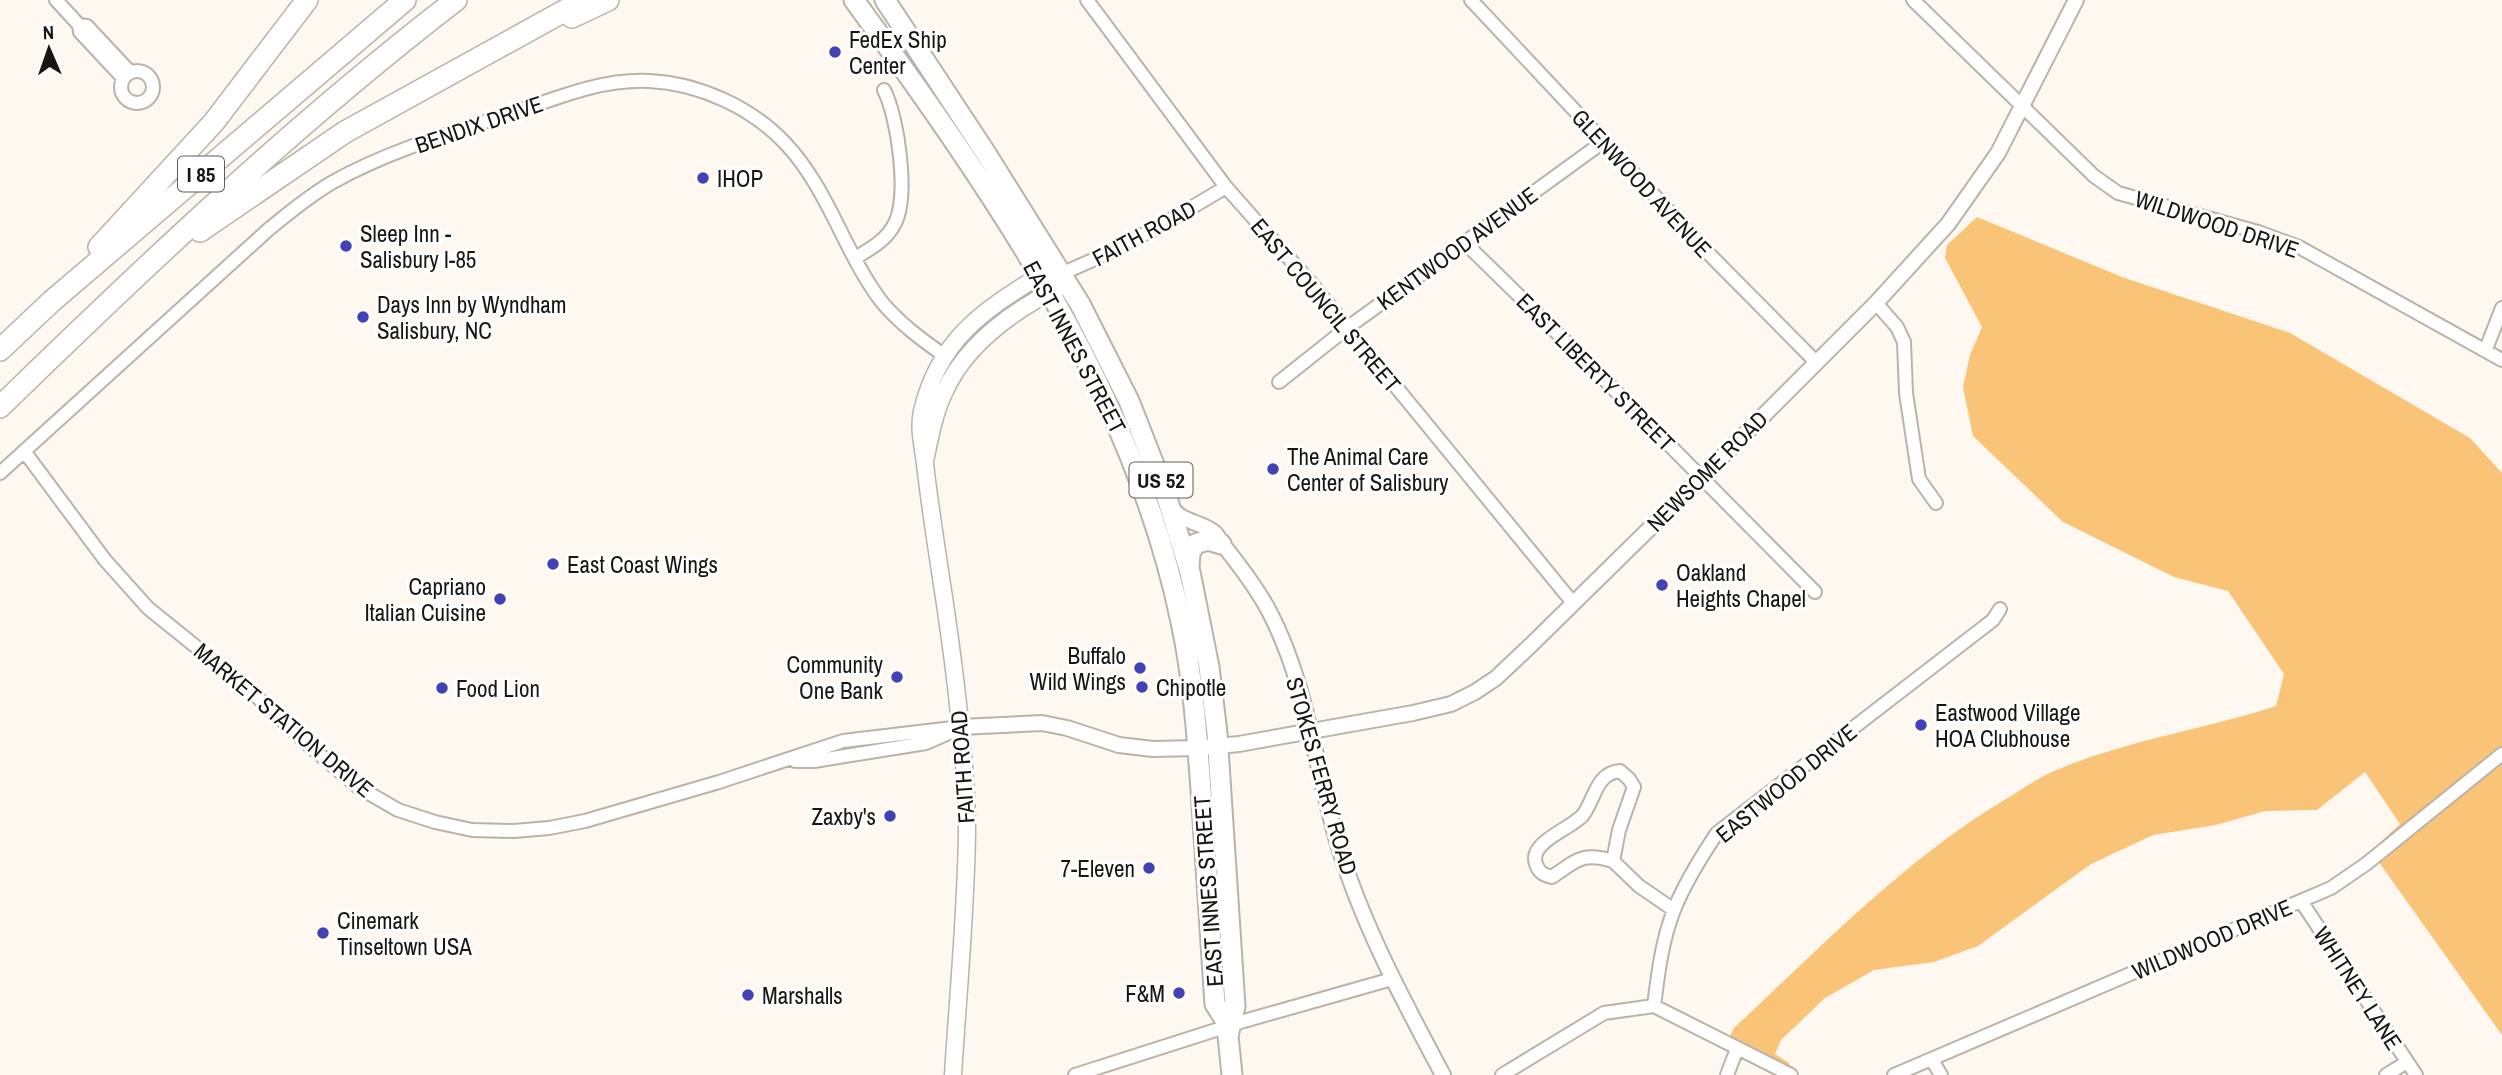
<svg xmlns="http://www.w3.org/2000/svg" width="2502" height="1075" viewBox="0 0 2502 1075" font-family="'Archivo Narrow',sans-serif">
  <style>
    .green { fill: #fac478 }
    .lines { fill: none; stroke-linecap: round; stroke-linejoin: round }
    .minor-casing { stroke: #bab3aa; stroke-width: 16 }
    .tertiary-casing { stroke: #bab3aa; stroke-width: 18 }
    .secondary-casing { stroke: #bab3aa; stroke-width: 19 }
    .primary-casing { stroke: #bab3aa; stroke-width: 23 }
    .motorway-casing { stroke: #bab3aa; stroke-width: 24 }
    .minor { stroke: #fff; stroke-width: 12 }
    .tertiary { stroke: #fff; stroke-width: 14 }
    .secondary { stroke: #fff; stroke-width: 16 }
    .primary { stroke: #fff; stroke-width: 19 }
    .motorway { stroke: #fff; stroke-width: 21 }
    .poi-dot { fill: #4241b6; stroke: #fff; stroke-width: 2.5 }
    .labels { text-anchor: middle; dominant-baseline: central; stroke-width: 6; stroke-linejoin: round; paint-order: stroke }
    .shield { fill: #fff; stroke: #5d5c5a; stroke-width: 2 }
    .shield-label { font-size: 21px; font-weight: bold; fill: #181613 }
    .poi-label { font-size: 23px; fill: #181613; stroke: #fff; text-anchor: start }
    .street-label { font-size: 23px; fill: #181613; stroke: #fff }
  </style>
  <rect width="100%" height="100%" fill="#fef8f0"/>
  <path class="green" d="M1977 217 2122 277 2290 333 2470 438 2502 473V1035L2371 851 2400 824 2365 772 2317 810 2265 811 2216 825 2153 835 2091 864 1978 946 1934 962 1874 970 1825 998 1781 1040 1775 1054 1789 1063 1793 1075H1773L1748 1061 1753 1048 1729 1038 1734 1028C1821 947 1904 860 2006 799 2021 790 2036 779 2052 772 2122 741 2203 730 2276 706L2284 674 2228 591 2174 577 2063 522 1973 436 1963 387 1970 355 1982 327 1945 258 1947 245Z"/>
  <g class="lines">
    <g class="minor-casing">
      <path id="minor" d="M56 0 79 25 87 26 130 72
        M1087 0 1226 187 1311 283 1573 603
        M1471 0 1714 259 1816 362
        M1913 0 2094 176 2118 193 2258 232 2299 247 2502 360
        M79 25 80 32 123 78
        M121 87a16 16 0 1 1 32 0a16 16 0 1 1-32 0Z
        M1464 242 1593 368 1815 592
        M855 258C870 249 887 240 895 223 909 196 898 117 884 90
        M1060 274C1118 251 1173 219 1226 187
        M1876 303 1897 327 1904 342 1906 393 1919 479 1936 503
        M2486 349 2502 308
        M1279 382 1347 328 1603 142
        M24 451 105 560 148 608 252 692 305 742 358 787 398 810 435 822 472 830 514 831 549 828 585 821 719 782 843 741 961 727
        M0 473 269 229C290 212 310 195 333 182 390 150 454 132 516 112 559 97 602 79 649 81 698 83 751 107 785 143 828 188 844 252 881 301 899 323 922 340 945 356
        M795 761H814L926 743 951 732
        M1620 771 1629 779 1634 787 1619 830 1613 861C1582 852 1577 860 1552 877 1544 875 1539 873 1536 864 1528 842 1571 829 1583 815 1595 799 1596 773 1620 771Z
        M1613 861 1639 886 1674 910
        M2301 901 2416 1075
        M1654 1006C1658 974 1662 940 1674 910 1685 882 1701 857 1717 833L1993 620 2000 609
        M1932 1060 1941 1075
        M1075 1075 1244 1021 1392 979
        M1502 1075 1604 1013 1654 1006 1791 1075
        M1727 1075 1737 1049
        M1894 1075 2331 888 2366 864 2502 754
        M2386 1075 2407 1062"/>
    </g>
    <g class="tertiary-casing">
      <path id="tertiary" d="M1170 506C1181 523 1201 521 1215 533 1219 537 1220 542 1224 546 1240 566 1256 587 1269 611 1307 683 1315 767 1338 844 1363 926 1403 1000 1443 1075
        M961 727 1042 723 1067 728 1119 745 1153 749 1198 748 1239 744 1413 713 1451 704 1475 692 1496 678 1532 644 1702 477 1876 303 1948 224 1998 153 2076 0"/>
    </g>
    <g class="secondary-casing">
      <path id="secondary" d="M925 461C930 438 934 414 944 393 965 345 1013 311 1058 288L1060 274 1048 271 1039 276C981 312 939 340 922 411 918 430 923 445 925 464 935 551 953 638 960 726 964 761 967 796 967 832 966 913 958 994 953 1075"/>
    </g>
    <g class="primary-casing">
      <path id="primary" d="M854 0C991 189 1133 389 1181 622 1193 677 1197 734 1201 790 1206 862 1210 933 1215 1004L1229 1026
        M885 0 987 155 1080 304 1129 401 1167 498 1190 572 1209 667 1217 733 1235 1006 1228 1036 1232 1075
        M1189 568 1190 553 1195 544 1208 540 1221 544"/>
    </g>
    <g class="motorway-casing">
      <path id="motorway" d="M572 17 608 0
        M200 231 345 132 584 0
        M99 247 214 122 307 0
        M0 350 52 301 405 0
        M0 407C146 265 295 124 456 0"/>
    </g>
    <use href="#minor" class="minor"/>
    <use href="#tertiary" class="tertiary"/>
    <use href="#secondary" class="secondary"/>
    <use href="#primary" class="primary"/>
    <use href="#motorway" class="motorway"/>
  </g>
  <g class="poi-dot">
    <circle cx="835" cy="52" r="7"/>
    <circle cx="703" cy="178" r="7"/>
    <circle cx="346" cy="246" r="7"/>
    <circle cx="363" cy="317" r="7"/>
    <circle cx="1273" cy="469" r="7"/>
    <circle cx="553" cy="564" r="7"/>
    <circle cx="1662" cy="585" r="7"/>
    <circle cx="500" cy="599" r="7"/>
    <circle cx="1140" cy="668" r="7"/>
    <circle cx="897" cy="677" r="7"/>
    <circle cx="1142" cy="687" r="7"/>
    <circle cx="442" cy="688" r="7"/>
    <circle cx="1921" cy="725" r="7"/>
    <circle cx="890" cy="816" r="7"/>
    <circle cx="1149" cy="868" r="7"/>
    <circle cx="323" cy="933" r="7"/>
    <circle cx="1179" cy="993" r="7"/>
    <circle cx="748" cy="995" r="7"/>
  </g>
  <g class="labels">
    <g class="shield">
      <rect x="178" y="156.5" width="46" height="35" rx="5"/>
      <rect x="1129.5" y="462.5" width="63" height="35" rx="5"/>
    </g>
    <g class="shield-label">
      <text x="201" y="174">I 85</text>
      <text x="1161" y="480">US 52</text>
    </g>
    <g class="poi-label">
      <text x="849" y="39">FedEx Ship<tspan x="849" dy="26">Center</tspan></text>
      <text x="717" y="178">IHOP</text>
      <text x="360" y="233">Sleep Inn -<tspan x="360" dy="26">Salisbury I-85</tspan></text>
      <text x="377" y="304">Days Inn by Wyndham<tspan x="377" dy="26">Salisbury, NC</tspan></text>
      <text x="1287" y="456">The Animal Care<tspan x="1287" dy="26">Center of Salisbury</tspan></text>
      <text x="567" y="564">East Coast Wings</text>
      <text x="1676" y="572">Oakland<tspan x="1676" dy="26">Heights Chapel</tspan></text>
      <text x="486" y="586" text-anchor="end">Capriano<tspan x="486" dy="26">Italian Cuisine</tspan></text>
      <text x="1126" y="655" text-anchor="end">Buffalo<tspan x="1126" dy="26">Wild Wings</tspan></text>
      <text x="883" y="664" text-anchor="end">Community<tspan x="883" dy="26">One Bank</tspan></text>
      <text x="1156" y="687">Chipotle</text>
      <text x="456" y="688">Food Lion</text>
      <text x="1935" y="712">Eastwood Village<tspan x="1935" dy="26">HOA Clubhouse</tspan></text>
      <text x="876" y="816" text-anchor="end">Zaxby's</text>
      <text x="1135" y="868" text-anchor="end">7-Eleven</text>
      <text x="337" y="920">Cinemark<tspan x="337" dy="26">Tinseltown USA</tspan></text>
      <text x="1165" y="993" text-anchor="end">F&amp;M</text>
      <text x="762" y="995">Marshalls</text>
    </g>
    <g class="street-label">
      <text transform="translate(479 124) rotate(-19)">BENDIX DRIVE</text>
      <text transform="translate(1642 183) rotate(47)">GLENWOOD AVENUE</text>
      <text transform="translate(2217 224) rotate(18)">WILDWOOD DRIVE</text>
      <text transform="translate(1144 233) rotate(-28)">FAITH ROAD</text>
      <text transform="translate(1457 248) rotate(-36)">KENTWOOD AVENUE</text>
      <text transform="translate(1326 305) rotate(50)">EAST COUNCIL STREET</text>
      <text transform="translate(1075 347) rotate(62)">EAST INNES STREET</text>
      <text transform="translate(1596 372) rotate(45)">EAST LIBERTY STREET</text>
      <text transform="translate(1707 471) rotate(-45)">NEWSOME ROAD</text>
      <text transform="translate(284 720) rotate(40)">MARKET STATION DRIVE</text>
      <text transform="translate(962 767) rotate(-94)">FAITH ROAD</text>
      <text transform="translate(1322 776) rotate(74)">STOKES FERRY ROAD</text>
      <text transform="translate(1786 783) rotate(-39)">EASTWOOD DRIVE</text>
      <text transform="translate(1208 891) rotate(-94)">EAST INNES STREET</text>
      <text transform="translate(2212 939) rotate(-23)">WILDWOOD DRIVE</text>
      <text transform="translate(2358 988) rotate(57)">WHITNEY LANE</text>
    </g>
  </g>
  <g transform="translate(49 49) rotate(358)" stroke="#ffffff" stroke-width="5" paint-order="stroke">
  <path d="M0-5L12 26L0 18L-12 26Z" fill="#181613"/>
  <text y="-10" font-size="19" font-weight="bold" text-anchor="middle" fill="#181613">N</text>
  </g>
</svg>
